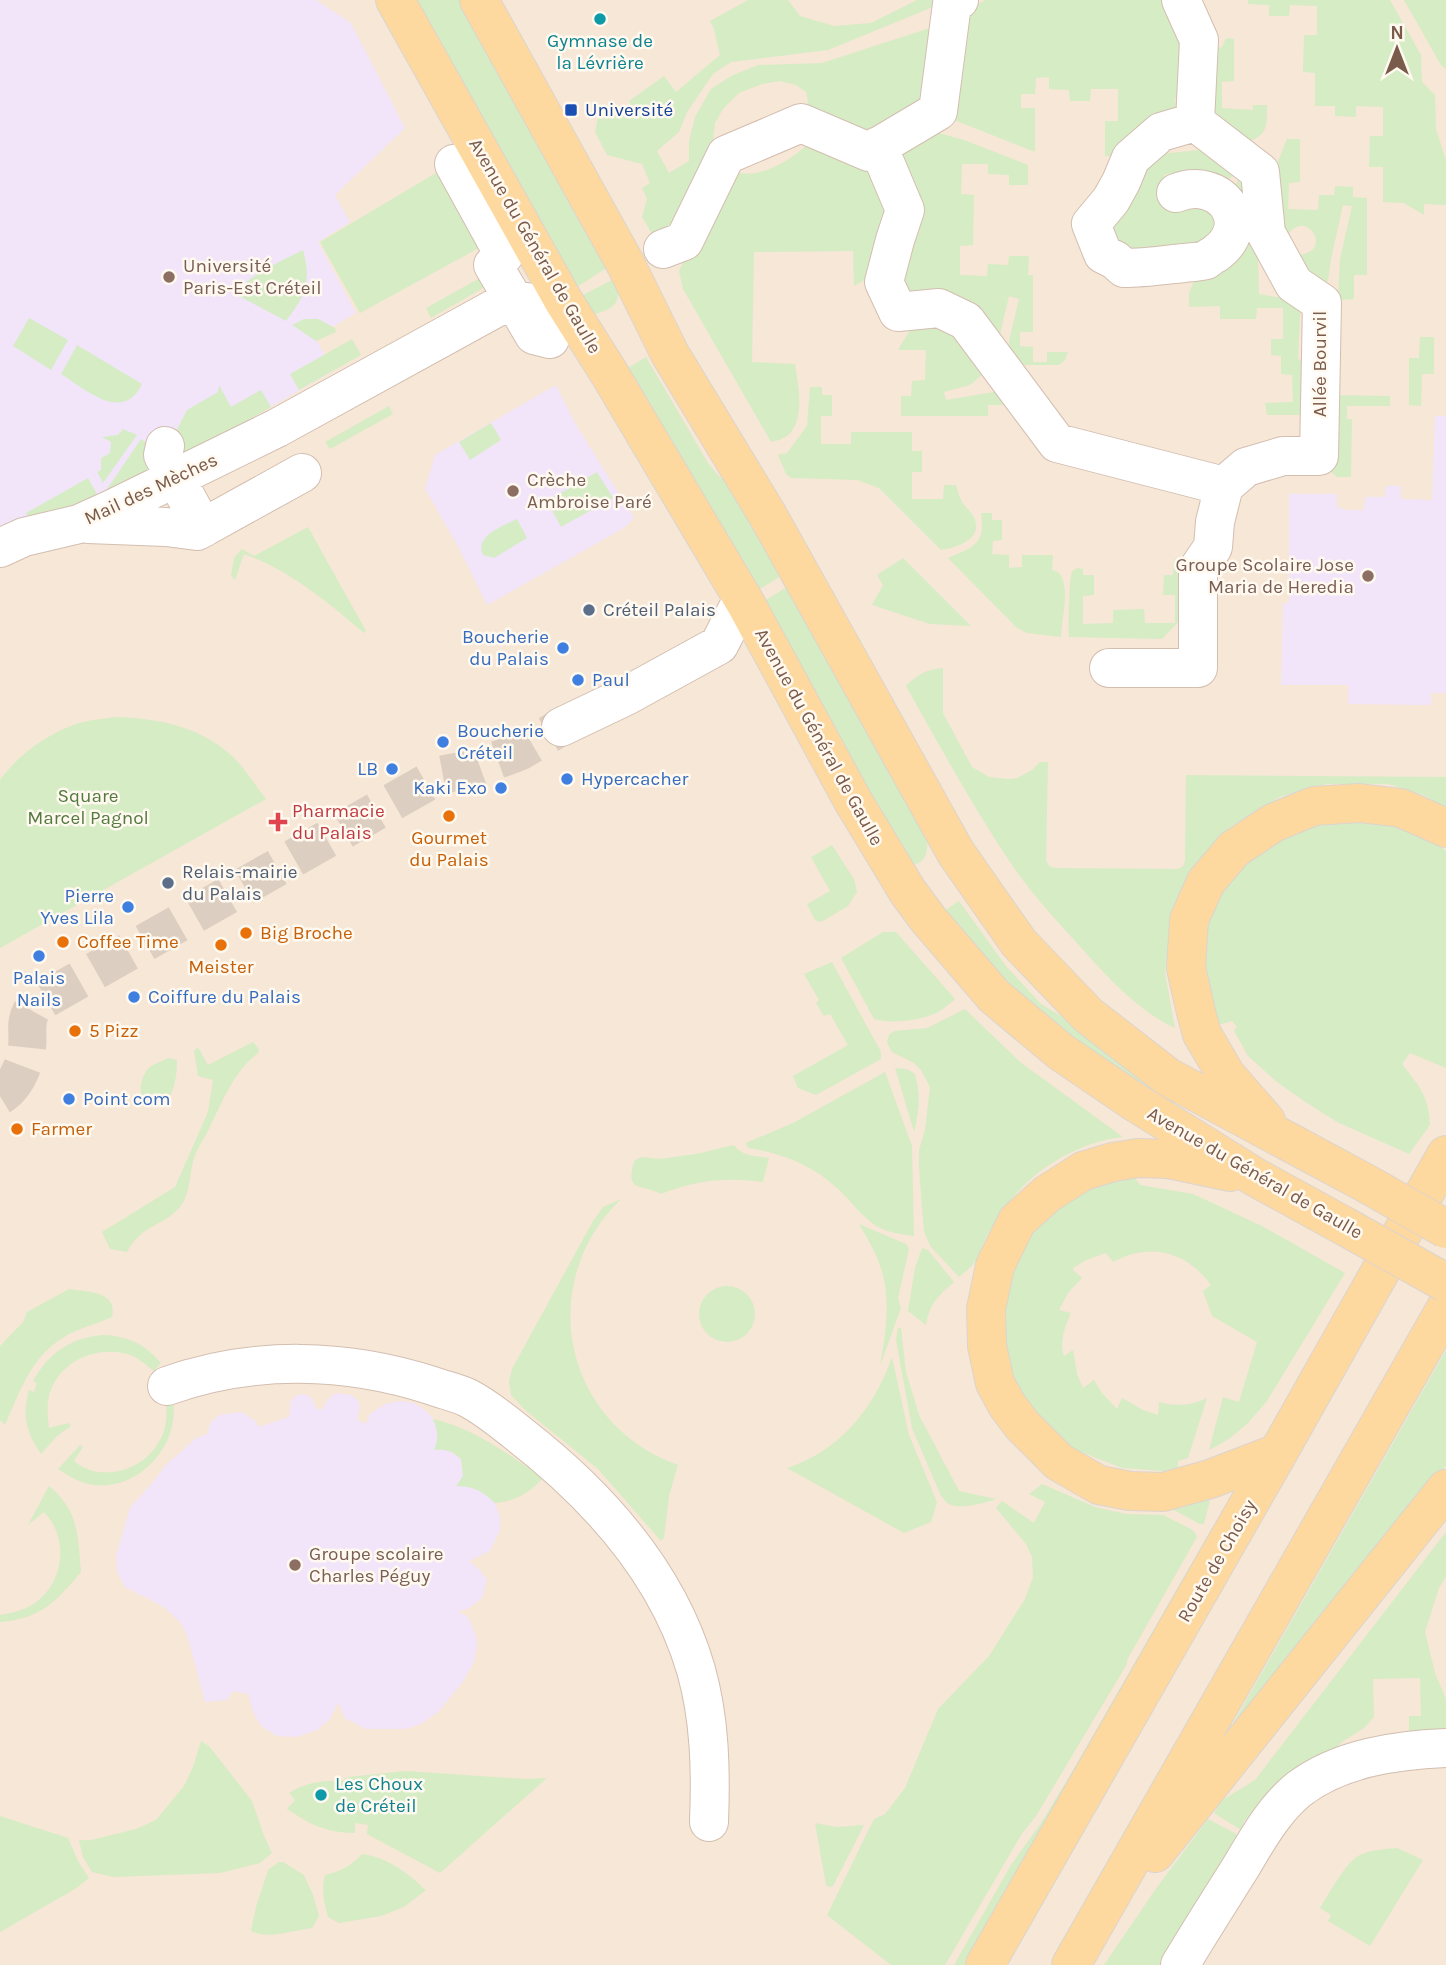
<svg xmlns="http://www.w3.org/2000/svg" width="1446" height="1965" viewBox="0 0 1446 1965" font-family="Karla,sans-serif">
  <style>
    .residential { fill: #f6e7d6 }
    .education { fill: #f2e5fa }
    .green { fill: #d6ecc5 }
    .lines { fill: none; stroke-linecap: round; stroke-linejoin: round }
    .minor-tunnel { stroke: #dccec0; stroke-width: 38; stroke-dasharray: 38 19; stroke-linecap: butt }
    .minor-casing { stroke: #d3beb0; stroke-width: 40 }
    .major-casing { stroke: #dcd4d0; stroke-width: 40 }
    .minor { stroke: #fff; stroke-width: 38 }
    .major { stroke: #fed99f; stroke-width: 38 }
    .major-bridge-casing { stroke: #dcd4d0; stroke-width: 40; stroke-linecap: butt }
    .major-bridge { stroke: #fed99f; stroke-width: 38 }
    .culture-dot { fill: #0f9aa8; stroke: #fff9f0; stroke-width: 2.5 }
    .transit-dot { fill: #1a4fb4; stroke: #fff9f0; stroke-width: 2.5 }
    .education-dot { fill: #8d6e63; stroke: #fff9f0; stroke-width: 2.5 }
    .service-dot { fill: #5c6f8a; stroke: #fff9f0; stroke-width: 2.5 }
    .shop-dot { fill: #3f7fe0; stroke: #fff9f0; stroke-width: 2.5 }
    .food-dot { fill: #e8710a; stroke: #fff9f0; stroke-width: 2.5 }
    .health-dot { fill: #e0444e; stroke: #fff9f0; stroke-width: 2.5 }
    .labels { text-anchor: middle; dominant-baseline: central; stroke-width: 5; stroke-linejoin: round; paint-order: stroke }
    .culture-label { font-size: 19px; fill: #0d838f; stroke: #fff9f0 }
    .transit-label { font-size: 19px; fill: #164399; stroke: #fff9f0; text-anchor: start }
    .street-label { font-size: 19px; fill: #7a5a4a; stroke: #fff9f0 }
    .education-label { font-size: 19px; fill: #785e54; stroke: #fff9f0; text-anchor: start }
    .service-label { font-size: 19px; fill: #4e5e75; stroke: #fff9f0; text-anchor: start }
    .shop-label { font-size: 19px; fill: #366cbe; stroke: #fff9f0; text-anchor: start }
    .park-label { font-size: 19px; fill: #527a3f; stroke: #fff9f0 }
    .health-label { font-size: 19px; fill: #be3a42; stroke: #fff9f0; text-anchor: start }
    .food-label { font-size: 19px; fill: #c56008; stroke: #fff9f0; text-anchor: start }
  </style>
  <rect width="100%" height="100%" fill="#fdf5e8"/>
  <path class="residential" d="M0 0H1446V1965H0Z"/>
  <path class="education" d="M0 0H316L351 23 405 128 335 195 350 222 318 242 356 313 315 337 333 371 177 461 0 538Z
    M556 385 575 423 634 518 624 528 487 605 460 550 425 489 435 455Z
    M1435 416H1446V693H1431V705L1348 704V685H1281L1283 603H1289V494H1337V507L1346 510H1364L1365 497H1385L1386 486H1401V499L1432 500Z
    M336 1393 352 1395 357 1400 360 1405 357 1420 366 1424 370 1414 385 1404 401 1401 414 1403 425 1410 433 1419 438 1431V1441L444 1449 452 1452 461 1459 463 1476 473 1487 484 1493 495 1503 500 1516V1530L490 1551 469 1561 480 1570 487 1580 482 1598 468 1609 458 1611 468 1617 476 1636 477 1647 474 1662 462 1683 438 1712 421 1724 405 1729H366L345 1718 338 1703 330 1719 317 1730 296 1737 277 1736 261 1726 254 1714 248 1694 233 1691 227 1700 205 1702 187 1635 179 1621 164 1607 125 1587 117 1572 116 1556 130 1508 154 1481 165 1466 196 1438 207 1434 211 1422 219 1415 242 1412 255 1421 259 1427 289 1417 291 1400 299 1394 308 1395 312 1399 316 1409 322 1410 327 1400Z"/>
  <path class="green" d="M414 0H461L611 265 577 287Z
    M748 0H788L800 16 834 26 871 23 917 0H946L928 9 828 50 731 62 713 74 687 112 679 132 657 151 669 173 689 161V141L695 117 711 89 731 76 758 65 822 63 933 27 931 95 879 137 805 115 808 101 806 92 796 85 780 81 762 84 739 93 723 109 715 123 713 140 715 156 677 235 652 234 642 217 647 199 642 188 650 183 642 164 607 155 595 132 599 112 639 119 629 101 664 76 676 92 720 55 714 29 710 21Z
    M985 0H1171L1182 22 1187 95 1176 96 1175 102 1185 103 1115 156H1105V121H1118V89H1091L1090 101H1070L1069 90 1049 89V77L1036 78 1035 94H1021V108H1035V152L944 116 969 9Z
    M1248 0H1390L1421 55 1422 82 1435 95 1436 129 1446 160V205L1424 204V215L1404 203 1383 202V167H1369L1370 136H1383V107L1356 106V117L1335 116V106H1315V73L1303 72 1304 35H1317V6L1290 5 1289 16H1269V5L1248 4Z
    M1404 0H1446V69L1441 65Z
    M1226 38 1234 39V81L1222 82V108L1253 110V105H1267C1267 130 1267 136 1242 144L1214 129 1212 49 1222 47Z
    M924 129 964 140 1028 165V185H1009V175L988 174V164H962L961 194 974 195 973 245 960 246V275L987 276 988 264 1008 265 1009 256H1029L1028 275H1033V332H1020V346L1033 347V362H1047V352H1068L1065 360 1059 365H1011L1009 341 1019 299 1009 296 998 343 899 285 893 149Z
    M814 139 870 161 893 191 868 278 854 286 853 251 754 252 752 362 795 364C798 384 806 421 787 436 783 439 776 441 771 442L683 289 679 271 724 178C738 170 742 175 756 173 780 168 797 154 814 139Z
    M1287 139H1300V182L1289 183 1288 209 1318 210 1319 195H1334L1335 186 1353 187V197L1367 198V275H1354V299L1341 300 1338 295 1340 259 1352 206 1343 205 1331 259 1328 280 1324 286 1315 288 1299 255C1337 251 1302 203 1286 239L1269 184Z
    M1200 150 1231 171 1232 176 1221 187 1179 183 1173 173 1164 175V182L1213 197 1219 248 1110 253 1114 210 1149 155Z
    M446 167 488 243 360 313 320 242Z
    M1238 180 1250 191 1257 230 1259 294 1276 297H1301L1298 359 1309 362V415H1267L1265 403 1293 402 1292 375 1281 374V356L1271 355V339H1283V308H1257L1256 319H1220V306L1189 307V293L1229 198Z
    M303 250C312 283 305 296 286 321L235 294C251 273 280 262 303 250Z
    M487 274 492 283 431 318 426 308Z
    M616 278C622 300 617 309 594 314L581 296Z
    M935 313 984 373 970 385 944 392 946 400 1000 391 1011 405H988V416H901V396H911L912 381 925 380 926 350H898L914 323Z
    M29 318 68 340 51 370 13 346Z
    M304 319H318L335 328 336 332 316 341 292 325Z
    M1420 337H1434V374H1422L1421 406 1409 405V358H1419Z
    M352 339 361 355 299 390 290 374Z
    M77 345 142 384C123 424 85 389 61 374Z
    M646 357 708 463 718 475 742 496 786 573 750 595 623 371Z
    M219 385 231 407 261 390 271 407 177 461 169 445 187 410 218 392Z
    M810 387H822V395H832V416H821V444H851V432H912V451H922V472H912V499H943L944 485H956C958 491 959 497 962 502 966 508 973 513 975 520 982 540 955 548 941 550L879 488 857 480 791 478 786 474 778 455 787 453 807 426Z
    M1330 395 1390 396V406H1347V419H1352L1351 477H1337L1329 470Z
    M389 406 393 414 330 449 325 442Z
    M491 423 501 440 470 460 459 442Z
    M123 429 137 435 103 483 97 472 101 470V458L110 453 111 442 102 437 118 435Z
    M141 439 159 450 161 471 112 498 107 489Z
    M597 472 613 498 561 527 547 501Z
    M88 478 102 503 34 527 26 513Z
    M981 513H992V520H1002V540L993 541 992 554 1009 555V568L1022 567V555H1053L1052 570 1058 572C1072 587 1061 618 1061 637L1027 633 1017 628 950 560 948 558C973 547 986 545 981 513Z
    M517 519 527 538 494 558 483 555C474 536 503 526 517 519Z
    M308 527 366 631 364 633C329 603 288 569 244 554L235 580 231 576 234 558 242 549 254 556Z
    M903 558 971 626 930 624 872 605 883 585 877 575Z
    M1174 559H1188L1186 614 1162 639 1069 637C1068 630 1069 577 1072 572 1073 570 1076 569 1077 568L1083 569V575H1094V595L1083 596V624L1113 623V610L1144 609 1145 623H1175V595H1163L1164 575H1173Z
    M792 584 927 841C928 855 925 861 912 866L756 606Z
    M943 668V713L972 767 989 777 1008 779 1017 778 1032 770 1040 762H1048L1046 860 1049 866 1054 868 1178 869 1183 866 1185 861 1186 775 1446 777V808L1423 795 1388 784H1327L1280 797 1230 827 1199 868 1172 918 1165 973 1175 1028C1140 1012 1111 981 1085 952 1059 923 1031 894 1010 862 972 805 939 745 906 686 917 675 927 669 943 668Z
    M115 717C162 718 212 729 243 768 251 778 258 789 266 799L0 948V780C19 754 46 735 76 724 88 720 102 719 115 717Z
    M1353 815 1402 824 1437 843 1446 851V1068L1410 1053 1402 1064C1419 1086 1429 1096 1430 1125L1409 1154 1337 1122 1304 1101 1277 1082 1248 1056 1234 1031 1237 1027 1232 1021 1218 1025 1202 955 1210 919 1229 879 1263 847 1307 824Z
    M832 845 854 879 857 892 848 906 821 922 815 920 807 904 830 891 811 857Z
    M959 901 1006 966 1041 1004 1078 1026 1181 1108 1180 1112 1056 1031 989 971 941 913Z
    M883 932H896L955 999C949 1004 943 1010 936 1013 918 1021 892 1024 874 1019L841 958Z
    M832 962 881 1052V1059L816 1095 798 1088 793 1076 848 1045 830 1014 824 1016 816 1003 819 1000 804 974Z
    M965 1009 1020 1062 1123 1137C1076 1142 1026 1173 1001 1214 995 1223 988 1232 984 1242 981 1248 979 1257 975 1262 971 1268 964 1272 959 1277L931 1247 924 1232 919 1168V1150L925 1130 930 1087 921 1070 914 1063 892 1052 887 1043 889 1035 894 1031 927 1028Z
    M253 1042 259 1049 258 1053C233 1072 221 1105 207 1133 202 1142 195 1152 193 1162 189 1177 190 1196 179 1208 162 1227 142 1224 127 1252L110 1249 102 1232 175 1187 208 1112 213 1080 198 1076 194 1051 198 1047 208 1065Z
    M168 1058 177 1060C177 1077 174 1098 160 1107L146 1104C137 1092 140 1076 151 1066 156 1063 163 1061 168 1058Z
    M895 1068 907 1069 915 1074C921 1095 919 1111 914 1132Z
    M885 1072 912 1146 914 1236C900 1234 883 1232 872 1223 859 1213 849 1199 837 1188 812 1165 781 1153 748 1148L746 1143 793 1123Z
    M734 1145C743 1157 756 1156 769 1158L763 1182C725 1177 696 1180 661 1194 641 1183 625 1194 634 1161L641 1157 659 1159 696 1154Z
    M1131 1173 1140 1185 1193 1194 1262 1226 1345 1273 1267 1401 1248 1423 1229 1439 1209 1450 1223 1397 1239 1402 1257 1342 1212 1316 1203 1291 1211 1285C1186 1251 1150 1242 1113 1262L1106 1253 1086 1260 1073 1268V1270L1082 1278 1068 1293 1059 1310 1071 1313C1065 1326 1059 1342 1064 1356L1073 1350 1077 1374 1083 1388 1094 1380 1102 1393 1117 1409 1122 1398 1143 1410 1158 1415 1159 1402C1175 1407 1192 1406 1207 1398L1188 1458 1178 1461V1468L1164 1471 1122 1468 1076 1450 1036 1420 1009 1369 1002 1327 1008 1281 1021 1247 1058 1204 1098 1179Z
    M621 1199C534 1283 563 1424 678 1465L669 1496 664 1538 661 1541 598 1469 525 1410 511 1395 509 1381 512 1369 593 1221 603 1207Z
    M859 1224 906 1244 909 1249 898 1298 901 1308 880 1366C886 1332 892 1296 879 1263 874 1249 866 1236 859 1224Z
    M922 1248 928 1250 954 1282C937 1297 930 1303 926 1325L908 1311 915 1268Z
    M699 1314a28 28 0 1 1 56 0a28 28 0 1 1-56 0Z
    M69 1289C88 1292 118 1291 112 1317 99 1323 84 1327 71 1333 32 1353 22 1387 5 1425L0 1420V1346L23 1322 27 1312Z
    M898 1328H901L906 1372 919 1415 959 1491 996 1499C985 1503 960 1510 949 1504 947 1503 943 1498 941 1496L912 1428 896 1340Z
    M108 1335C133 1339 144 1344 161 1363L154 1371C146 1365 138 1357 127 1354 93 1345 54 1364 48 1401 47 1410 48 1420 49 1428L69 1423 71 1426 57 1436 41 1454C26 1432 22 1416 29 1390L34 1392 37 1383 33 1381C50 1351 73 1336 108 1335Z
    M1446 1350V1466L1203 1776Z
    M892 1357 909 1435 937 1502 931 1522 904 1533 787 1468C840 1451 874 1408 892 1357Z
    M173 1400C180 1445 140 1490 94 1485 81 1484 69 1476 58 1469L80 1445 83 1447 74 1461C101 1484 145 1470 160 1440 167 1428 167 1415 166 1402Z
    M433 1419C474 1428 508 1454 543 1478 529 1493 516 1501 495 1503 481 1490 475 1487 456 1486L463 1476 461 1459C452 1451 446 1449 434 1450 439 1437 438 1431 433 1419Z
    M1042 1484 1095 1507 1126 1514 1163 1515 1191 1529 1195 1533 1197 1537 1127 1660V1664L1036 1816 1021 1835 945 1965H891L827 1915 874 1819 885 1814 905 1788 938 1709 989 1656 1025 1599 1033 1577 1032 1557 1026 1544 996 1508 1002 1501 1034 1523 1045 1502 1029 1494Z
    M49 1486C79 1510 78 1537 81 1572 56 1602 40 1619 0 1622V1615C11 1613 22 1611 32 1605 64 1585 70 1539 44 1512L28 1525Z
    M1207 1498 1210 1500 1204 1524H1200L1168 1507Z
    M1216 1521 1223 1525 970 1965H954L1011 1865 1041 1823 1069 1777Z
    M1446 1532V1577L1439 1588 1425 1632 1435 1673 1446 1699V1735L1409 1732V1716H1421L1420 1678 1373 1679 1374 1717 1364 1728 1342 1742 1336 1748 1304 1763 1283 1779 1267 1794 1243 1823 1245 1825 1241 1830 1214 1813 1221 1801 1255 1780Z
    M201 1741 209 1746 252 1801 264 1836 272 1853 260 1863 220 1873 113 1877 92 1872 83 1857 79 1840H91L136 1829 156 1820 184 1786 193 1767Z
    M405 1771 526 1779 547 1778 440 1873 367 1834 368 1825 355 1823V1833C327 1833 309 1824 287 1809L295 1800 289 1793C307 1782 324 1780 345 1781L344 1779 348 1777Z
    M0 1816 68 1838 78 1861 89 1878 75 1889 0 1932Z
    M1208 1819 1238 1835 1159 1965H1104L1155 1890Z
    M815 1823 837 1827 864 1825 833 1886 829 1887 826 1885Z
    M1397 1848 1423 1860 1370 1946 1328 1921 1331 1915 1320 1908C1329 1894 1344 1865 1358 1856 1369 1850 1384 1849 1397 1848Z
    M362 1854C389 1858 406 1872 426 1890L404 1907 381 1916 339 1923 328 1917C324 1902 321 1890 325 1875 340 1872 352 1865 362 1854Z
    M279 1862H283L304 1875 313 1895 319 1916 312 1928C294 1930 268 1940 251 1931L256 1907 268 1870Z"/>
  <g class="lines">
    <path class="minor-tunnel" d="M0 1096C15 1087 25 1065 27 1048 29 1030 23 1021 35 1005L440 775 472 769 519 752 561 727"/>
    <g class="minor-casing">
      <path id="minor" d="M1181 0 1199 40 1195 122 1260 172 1266 233 1294 284 1322 303 1319 456H1283L1246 467 1224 486
        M878 146 905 210 895 240 884 282 898 312 939 308 966 321 1057 443 1224 486
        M454 164 504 255 493 265 534 335 550 339
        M1176 193C1221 175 1257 224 1215 254 1214 254 1206 260 1206 260 1200 262 1191 262 1184 263 1164 265 1144 268 1124 268L1115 260 1103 254 1091 224 1111 200 1121 182 1131 158 1161 132 1195 122
        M663 249 684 241 726 155 801 123 869 152 938 111 952 4 959 0
        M165 446 163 455 203 528
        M88 524 166 527 197 531 302 473
        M0 548 24 537 79 524 112 509 277 428 512 299 551 307
        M1109 668H1198V569L1213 547 1215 522 1224 486
        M561 727 626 696 719 645 737 610
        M167 1386C254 1355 347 1358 433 1386 444 1390 458 1393 468 1398 487 1408 504 1422 520 1435 597 1495 668 1573 696 1670 710 1719 711 1771 709 1822
        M1180 1965C1199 1933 1219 1902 1239 1870 1256 1842 1273 1810 1299 1789 1340 1758 1396 1750 1446 1748"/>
    </g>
    <g class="major-casing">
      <path id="major" d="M395 0 563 300 609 373 746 604 853 801 908 892 928 919 994 996 1061 1052 1133 1101 1255 1177 1346 1227
        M479 0 626 265 670 354 767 514 956 853 1019 943 1088 1015 1168 1077 1369 1185
        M1266 1121 1226 1075 1202 1034 1196 1012 1186 968 1189 920 1206 882 1234 849 1273 823 1314 806 1359 803 1401 808 1446 828
        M1230 1172 1168 1159 1138 1158 1113 1162 1083 1171 1047 1194 1017 1221 995 1266 986 1309 987 1346 995 1383 1007 1405 1022 1425 1059 1462 1099 1485 1130 1491 1163 1492 1210 1479 1278 1453
        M1155 1853 1446 1489
        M985 1965 1278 1453 1446 1155
        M1071 1965 1446 1308"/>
    </g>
    <use href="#minor" class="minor"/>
    <use href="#major" class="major"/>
    <g class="major-bridge-casing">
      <path id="major-bridge" d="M1369 1185 1446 1229
        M1346 1227 1446 1283"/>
    </g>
    <use href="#major-bridge" class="major-bridge"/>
  </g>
  <g class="culture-dot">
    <circle cx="600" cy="19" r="7"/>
    <circle cx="321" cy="1795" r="7"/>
  </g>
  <rect class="transit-dot" x="564" y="103" width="14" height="14" rx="3.5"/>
  <g class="education-dot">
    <circle cx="169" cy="277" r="7"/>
    <circle cx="513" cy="491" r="7"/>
    <circle cx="1368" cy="576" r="7"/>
    <circle cx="295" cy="1565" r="7"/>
  </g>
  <g class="service-dot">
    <circle cx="589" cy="610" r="7"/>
    <circle cx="168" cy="883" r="7"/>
  </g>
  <g class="shop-dot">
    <circle cx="563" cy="648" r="7"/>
    <circle cx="578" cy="680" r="7"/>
    <circle cx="443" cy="742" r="7"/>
    <circle cx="392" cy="769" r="7"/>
    <circle cx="567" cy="779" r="7"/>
    <circle cx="501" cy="788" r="7"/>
    <circle cx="128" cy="907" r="7"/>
    <circle cx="39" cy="956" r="7"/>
    <circle cx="134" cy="997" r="7"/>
    <circle cx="69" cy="1099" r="7"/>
  </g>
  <g class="food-dot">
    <circle cx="449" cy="816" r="7"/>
    <circle cx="246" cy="933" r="7"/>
    <circle cx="63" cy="942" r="7"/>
    <circle cx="221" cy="945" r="7"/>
    <circle cx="75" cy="1031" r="7"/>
    <circle cx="17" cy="1129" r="7"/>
  </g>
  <path class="health-dot" d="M274.5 811.5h7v7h7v7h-7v7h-7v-7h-7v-7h7z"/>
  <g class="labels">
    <g class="culture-label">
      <text x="600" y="41">Gymnase de<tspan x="600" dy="22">la Lévrière</tspan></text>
      <text x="335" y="1784" text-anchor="start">Les Choux<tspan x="335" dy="22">de Créteil</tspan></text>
    </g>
    <g class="transit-label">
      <text x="585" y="110">Université</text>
    </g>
    <g class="street-label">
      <text transform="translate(535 246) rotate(60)">Avenue du Général de Gaulle</text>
      <text transform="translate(1320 364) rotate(-90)">Allée Bourvil</text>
      <text transform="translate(151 489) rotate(-25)">Mail des Mèches</text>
      <text transform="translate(819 737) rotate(61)">Avenue du Général de Gaulle</text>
      <text transform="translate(1255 1173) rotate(30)">Avenue du Général de Gaulle</text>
      <text transform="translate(1217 1561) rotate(-60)">Route de Choisy</text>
    </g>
    <g class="education-label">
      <text x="183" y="266">Université<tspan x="183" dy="22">Paris-Est Créteil</tspan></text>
      <text x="527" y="480">Crèche<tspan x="527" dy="22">Ambroise Paré</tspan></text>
      <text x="1354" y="565" text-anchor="end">Groupe Scolaire Jose<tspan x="1354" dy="22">Maria de Heredia</tspan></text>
      <text x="309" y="1554">Groupe scolaire<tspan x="309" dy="22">Charles Péguy</tspan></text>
    </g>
    <g class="service-label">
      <text x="603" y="610">Créteil Palais</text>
      <text x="182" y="872">Relais-mairie<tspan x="182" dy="22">du Palais</tspan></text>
    </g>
    <g class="shop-label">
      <text x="549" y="637" text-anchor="end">Boucherie<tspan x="549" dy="22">du Palais</tspan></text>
      <text x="592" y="680">Paul</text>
      <text x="457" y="731">Boucherie<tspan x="457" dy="22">Créteil</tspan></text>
      <text x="378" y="769" text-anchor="end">LB</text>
      <text x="581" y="779">Hypercacher</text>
      <text x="487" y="788" text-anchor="end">Kaki Exo</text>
      <text x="114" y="896" text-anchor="end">Pierre<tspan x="114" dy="22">Yves Lila</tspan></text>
      <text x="39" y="978" text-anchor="middle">Palais<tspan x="39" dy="22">Nails</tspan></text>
      <text x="148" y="997">Coiffure du Palais</text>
      <text x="83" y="1099">Point com</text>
    </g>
    <g class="park-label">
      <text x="88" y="796">Square<tspan x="88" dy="22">Marcel Pagnol</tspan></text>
    </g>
    <g class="health-label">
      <text x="292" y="811">Pharmacie<tspan x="292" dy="22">du Palais</tspan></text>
    </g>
    <g class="food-label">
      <text x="449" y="838" text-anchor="middle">Gourmet<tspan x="449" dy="22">du Palais</tspan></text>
      <text x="260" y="933">Big Broche</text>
      <text x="77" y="942">Coffee Time</text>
      <text x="221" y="967" text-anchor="middle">Meister</text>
      <text x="89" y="1031">5 Pizz</text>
      <text x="31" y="1129">Farmer</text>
    </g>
  </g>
  <g transform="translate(1397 49)" stroke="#fff9f0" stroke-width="5" paint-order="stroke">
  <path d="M0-5L12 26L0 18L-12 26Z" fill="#7a5a4a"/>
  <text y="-10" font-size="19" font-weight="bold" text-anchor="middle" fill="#7a5a4a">N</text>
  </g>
</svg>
